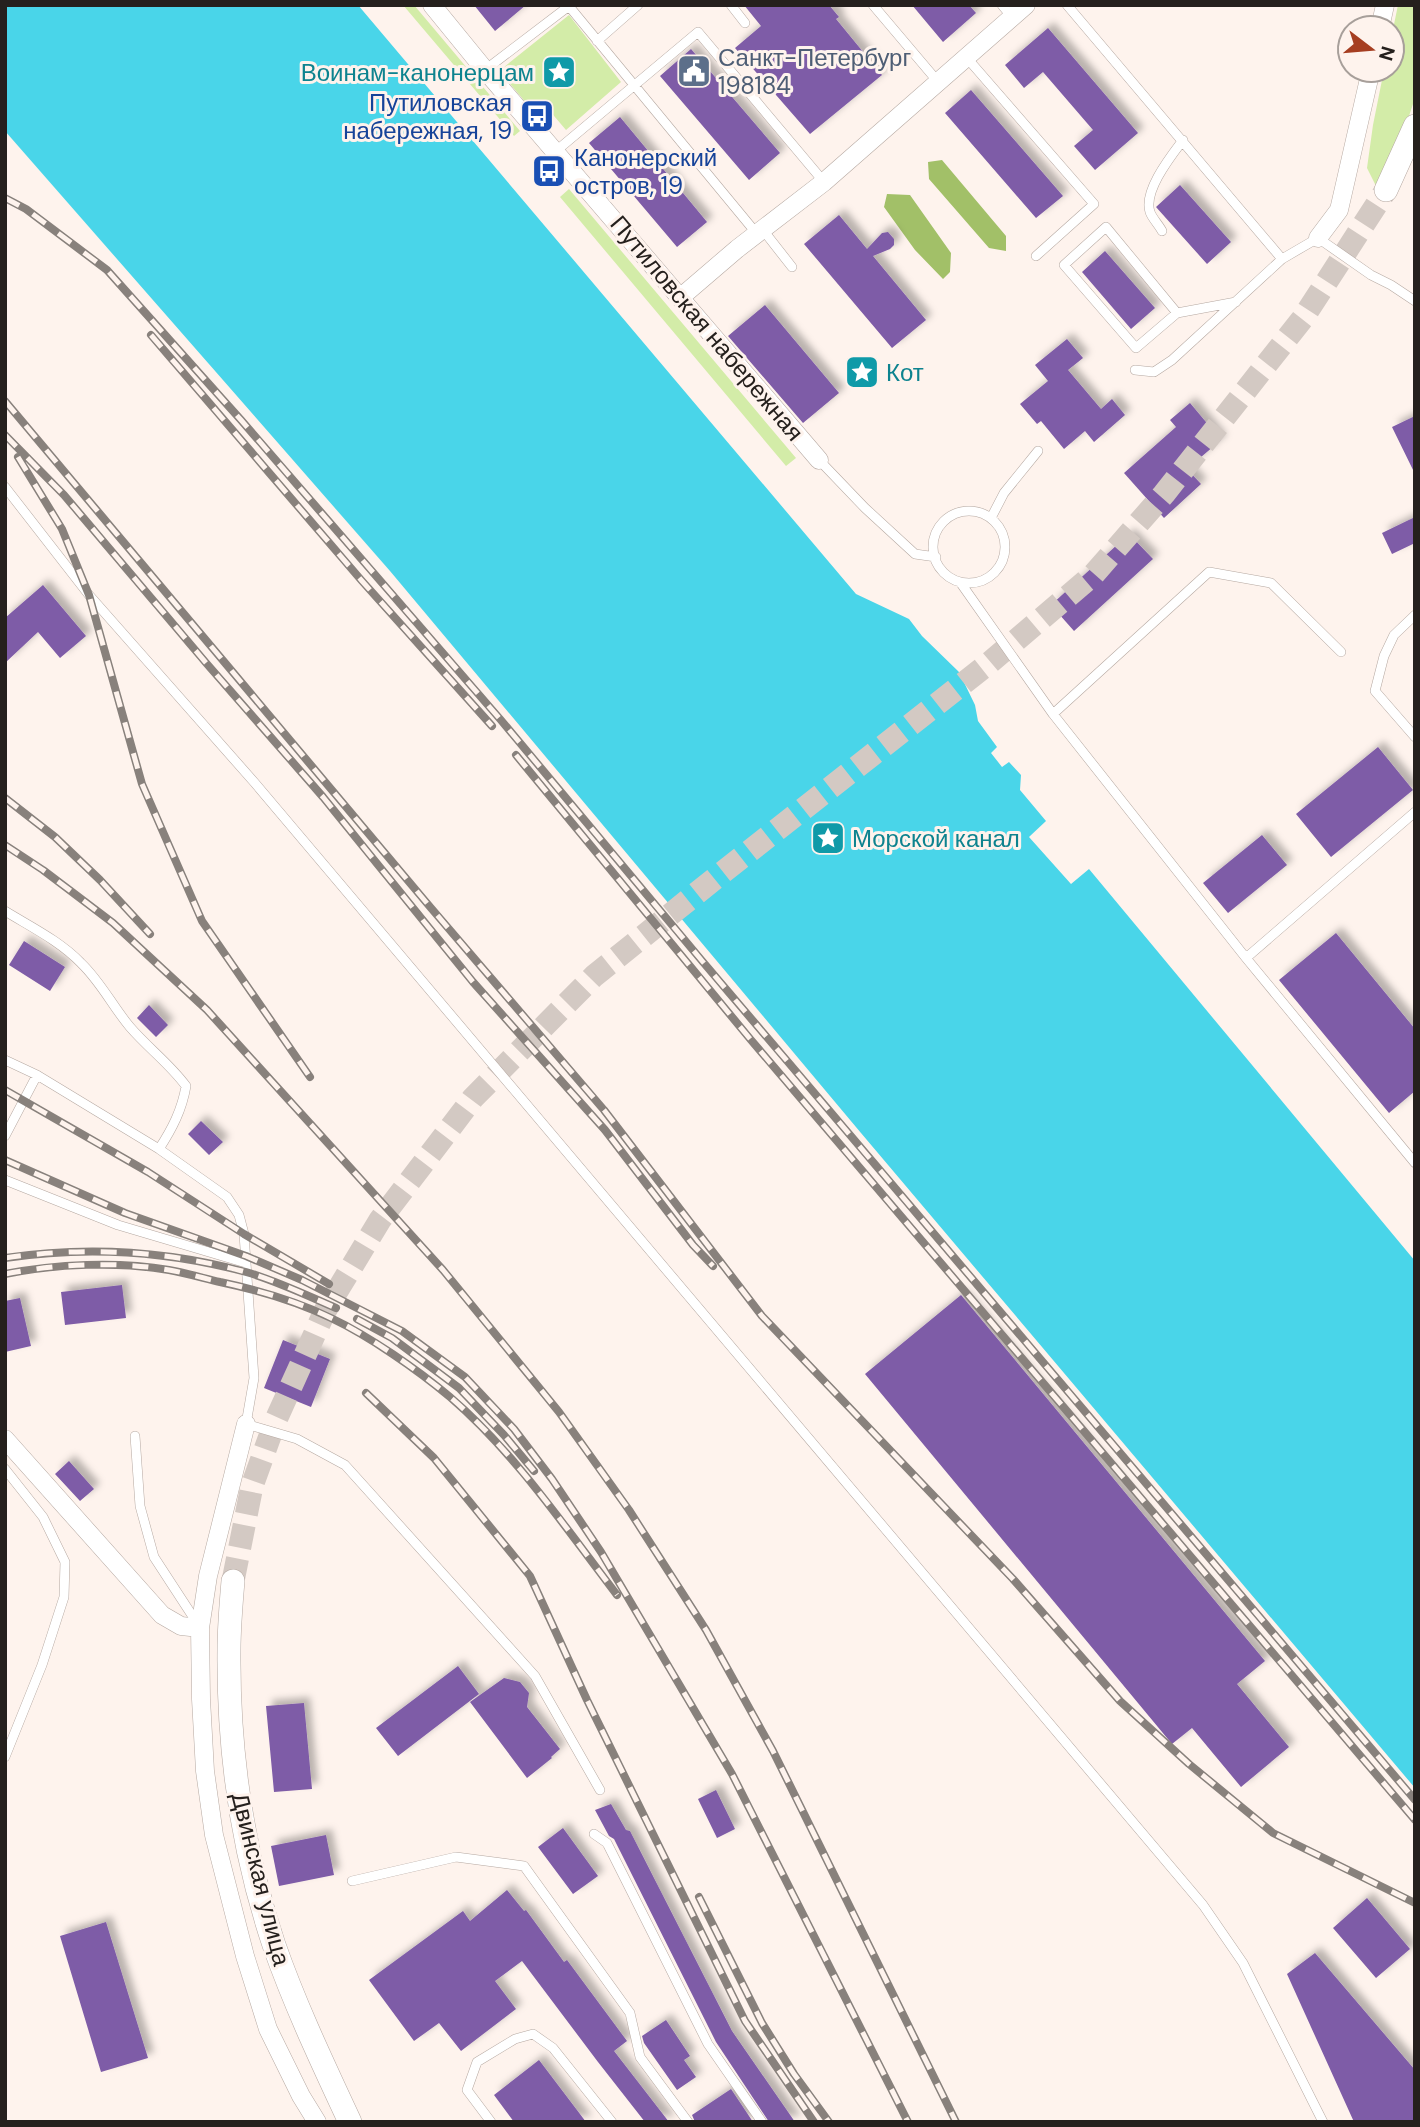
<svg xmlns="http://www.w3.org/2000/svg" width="1420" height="2127" viewBox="0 0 1420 2127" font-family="'DM Sans',sans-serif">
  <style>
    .green { fill: #d3eca8 }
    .forest { fill: #a2c068 }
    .water { fill: #49d5e9 }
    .building { fill: #7e5ba7; filter: url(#shadow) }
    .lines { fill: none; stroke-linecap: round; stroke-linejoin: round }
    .tertiary-tunnel { stroke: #d3c9c3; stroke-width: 23; stroke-dasharray: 23 11; stroke-linecap: butt }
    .service-casing { stroke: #b5a8a1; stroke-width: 10 }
    .minor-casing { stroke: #b5a8a1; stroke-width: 19 }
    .tertiary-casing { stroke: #b5a8a1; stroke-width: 24 }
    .service { stroke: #fff; stroke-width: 9 }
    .minor { stroke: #fff; stroke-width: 18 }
    .tertiary { stroke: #fff; stroke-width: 23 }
    .rail-casing { stroke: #88817c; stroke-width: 8 }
    .rail { stroke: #fef3ed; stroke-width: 5; stroke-dasharray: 16; stroke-linecap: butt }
    .labels { text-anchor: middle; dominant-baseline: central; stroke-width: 6; stroke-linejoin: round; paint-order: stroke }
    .service-label { font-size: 24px; fill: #4e5e75; stroke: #fef3ed; text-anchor: start }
    .culture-label { font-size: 24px; fill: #0d838f; stroke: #fef3ed; text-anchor: start }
    .transit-label { font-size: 24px; fill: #164399; stroke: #fef3ed; text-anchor: end }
    .street-label { font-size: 24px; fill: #25201d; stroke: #fef3ed }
  </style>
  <defs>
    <filter id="shadow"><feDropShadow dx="6" dy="-6" stdDeviation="3.5" flood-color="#0004"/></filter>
  </defs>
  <rect width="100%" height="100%" fill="#fef3ed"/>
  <path class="green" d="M403 5H414L520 131 514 136Z
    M1398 5H1415V98L1408 119 1376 186 1367 168 1373 125 1384 70H1392V34Z
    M569 15 621 82 566 130 543 103 533 111 499 71Z
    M569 189 796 458 786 466 560 197Z"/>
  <path class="forest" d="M942 160 1006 236V251L989 248 929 179 928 162Z
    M887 194 910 195 951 253 950 272 943 279 915 250 884 207Z"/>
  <path class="water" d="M5 5H358L856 594 909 619 922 636 959 672 975 705 978 721 997 747 991 753 1002 767 1009 762 1021 775 1020 790 1046 821 1029 837 1071 884 1089 869 1415 1261V1788L861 1133 390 571 5 131Z"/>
  <path class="building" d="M474 5H526L495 31Z
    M744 5H829L839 17 836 19 882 75 810 134 735 48 761 26Z
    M912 5H969L976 13 943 42Z
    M1048 28 1138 133 1095 170 1074 146 1093 130 1043 72 1024 88 1005 65Z
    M691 49 780 153 749 180 660 76Z
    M971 90 1063 196 1036 218 945 113Z
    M620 117 707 222 677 247 589 143Z
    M1180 185 1231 242 1207 264 1156 207Z
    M839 215 867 249 882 233 888 232 894 239V245L890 249 873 256 926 320 892 348 804 244Z
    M1105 251 1155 308 1131 329 1082 272Z
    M765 305 839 393 803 423 728 336Z
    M1067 339 1083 358 1068 370 1101 409 1112 399 1125 415 1094 442 1085 431 1064 449 1041 421 1037 424 1020 404 1048 381 1035 365Z
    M1190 403 1221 440 1187 469 1201 484 1164 518 1124 473 1176 427 1170 420Z
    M1415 416V474L1392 427Z
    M1415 517V543L1392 554 1382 533Z
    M1129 534 1153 559 1074 631 1051 605Z
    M43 585 86 636 60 658 38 632 5 663V618Z
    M1378 747 1413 790 1331 857 1296 814Z
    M1262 835 1287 865 1228 913 1203 883Z
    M1336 933 1415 1029V1091L1389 1113 1279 980Z
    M24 941 65 967 50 991 9 965Z
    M149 1005 168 1025 156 1037 137 1018Z
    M201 1121 223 1142 209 1155 188 1134Z
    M122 1285 126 1318 65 1325 61 1292Z
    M961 1295 1265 1661 1237 1684 1289 1747 1241 1787 1192 1728 1172 1744 865 1374Z
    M20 1298 31 1346 5 1352V1301Z
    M283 1340 330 1359 311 1407 264 1388Z
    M69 1461 94 1489 80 1501 55 1474Z
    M458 1666 479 1694 398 1756 376 1728Z
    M504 1678 520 1682 529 1693 527 1707 560 1749 551 1757 552 1758 527 1778 470 1702Z
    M304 1703 312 1789 274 1792 266 1706Z
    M716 1790 735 1829 717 1838 698 1799Z
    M611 1804 626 1830 630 1831 732 2031 795 2122H769L716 2042 614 1839 609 1836 595 1810Z
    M563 1828 598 1876 573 1894 538 1847Z
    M326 1835 334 1875 279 1886 271 1846Z
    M507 1890 524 1911 526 1910 564 1962 567 1960 627 2041 614 2051 669 2122H645L598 2062 522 1961 495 1981 516 2009 461 2051 439 2023 414 2041 369 1980 463 1911 470 1921Z
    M1367 1898 1410 1949 1376 1978 1333 1928Z
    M106 1922 148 2058 101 2072 60 1936Z
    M1315 1953 1415 2070V2122H1354L1287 1974Z
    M666 2020 690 2056 684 2060 696 2077 677 2090 644 2043 642 2036Z
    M539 2060 586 2122H514L494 2095Z
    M731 2089 753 2122H695L692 2115Z"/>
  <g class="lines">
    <path class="tertiary-tunnel" d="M233 1581 252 1486 275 1422 325 1311 380 1220 473 1098 594 976 723 872 988 664 1093 575 1164 494 1303 318 1386 190"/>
    <g class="service-casing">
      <path id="service" d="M568 5 757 234
        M731 5 745 23
        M873 5 939 83
        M1002 5 1012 17
        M1067 5 1282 259 1318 238 1371 275 1391 285 1415 301
        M597 41 638 5
        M967 58 1094 204 1036 256
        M485 70 569 6
        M556 151 698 32 824 182
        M763 230 792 267
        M1162 231C1159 225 1152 218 1150 212 1143 191 1171 156 1183 140
        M1177 313 1136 348 1064 265 1106 227 1177 313 1236 302
        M1135 370 1154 372 1172 360 1282 259
        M819 460 865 508 915 554 936 557
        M5 487 89 595 254 782 1203 1905 1243 1963 1323 2122
        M933 547a36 36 0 1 1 72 0a36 36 0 1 1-72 0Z
        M991 518 1004 493 1038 451
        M960 582 1053 714 1209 572 1271 583 1341 652
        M1415 615 1394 635 1384 656 1375 691 1415 737
        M1053 714 1246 958 1415 1163
        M5 911C31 927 60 941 81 963 101 982 113 1007 130 1027 148 1048 170 1064 186 1086 182 1110 172 1129 159 1149
        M1246 958 1415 812
        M5 1060 37 1075 159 1149 227 1197 239 1215 244 1234 254 1378 246 1424 297 1439 345 1465 535 1676 600 1790
        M5 1136 37 1075
        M5 1180 118 1225 246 1263
        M135 1436 140 1506 154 1557 199 1626
        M5 1469 43 1517 65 1562 64 1597 42 1665 5 1757
        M594 1834 607 1843 708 2044 762 2122
        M352 1881 456 1857 524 1866 630 2013 640 2057 688 2122
        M491 2122 467 2090 477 2062 515 2039 533 2034 553 2048 612 2122"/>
    </g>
    <g class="minor-casing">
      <path id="minor" d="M432 5 485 70 819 460
        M1380 28 1385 5
        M1318 238 1339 210 1371 70
        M681 297 737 249 824 182 1026 5
        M246 1424 208 1576 200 1628 201 1699 205 1771 214 1835 245 1956 268 2029 301 2096 317 2122
        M5 1439 162 1615 181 1626 200 1628"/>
    </g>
    <g class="tertiary-casing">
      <path id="tertiary" d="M1386 190 1415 126
        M233 1581C231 1604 229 1627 229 1650 228 1750 242 1850 274 1945 295 2005 323 2064 350 2122"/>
    </g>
    <use href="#service" class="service"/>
    <use href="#minor" class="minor"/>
    <use href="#tertiary" class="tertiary"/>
    <g class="rail-casing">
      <path id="rail" d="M5 198 26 209 107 270 241 420 500 719 703 962 1415 1800
        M151 335 362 581 492 726
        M5 401 431 908 604 1110 762 1316 1013 1579 1120 1701 1189 1764 1273 1833 1415 1903
        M5 435 64 495 207 664 323 797 473 982 605 1130 693 1245 713 1266
        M18 457 62 529 89 595 142 784 202 921 310 1077
        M516 755 751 1040 1415 1820
        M5 798 55 837 100 880 150 934
        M5 845 43 870 113 923 207 1010 443 1270 559 1412 629 1510 706 1630 773 1751 956 2122
        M5 1090 148 1172 244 1234 329 1284
        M5 1160 125 1213 246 1256 302 1280 402 1331 465 1377 514 1429 552 1479 601 1552 732 1774 908 2122
        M5 1258C85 1246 168 1251 246 1272 277 1281 306 1295 336 1308
        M5 1274C55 1264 118 1261 169 1270 186 1273 203 1278 220 1282 258 1290 296 1301 331 1318 369 1336 418 1370 450 1397 515 1453 565 1527 617 1595
        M357 1319 392 1338 459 1388 504 1435 534 1471
        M366 1393 434 1458 530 1576 587 1700 745 2021 814 2122
        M699 1897 762 2023 794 2074 829 2122"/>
    </g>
    <use href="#rail" class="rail"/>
  </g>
  <defs>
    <g id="civic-square" transform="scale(1.75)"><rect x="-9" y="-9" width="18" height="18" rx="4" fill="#5c6f8a" stroke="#fef3ed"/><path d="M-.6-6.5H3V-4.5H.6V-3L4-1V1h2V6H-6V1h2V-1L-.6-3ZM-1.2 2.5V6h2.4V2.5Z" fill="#fff"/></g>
    <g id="sight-square" transform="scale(1.75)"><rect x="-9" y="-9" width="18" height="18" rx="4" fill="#0f9aa8" stroke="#fef3ed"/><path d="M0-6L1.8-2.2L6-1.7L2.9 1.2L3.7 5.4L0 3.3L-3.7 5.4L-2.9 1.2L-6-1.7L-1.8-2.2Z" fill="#fff"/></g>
    <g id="bus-square" transform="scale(1.75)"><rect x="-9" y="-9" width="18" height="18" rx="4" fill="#1a4fb4" stroke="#fef3ed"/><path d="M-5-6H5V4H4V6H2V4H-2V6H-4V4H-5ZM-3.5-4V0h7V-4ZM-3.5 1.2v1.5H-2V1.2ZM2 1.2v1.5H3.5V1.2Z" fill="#fff"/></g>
  </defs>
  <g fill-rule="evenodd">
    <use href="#civic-square" x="694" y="71"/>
    <use href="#sight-square" x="559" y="72"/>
    <use href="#bus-square" x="537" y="116"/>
    <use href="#bus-square" x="549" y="171"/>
    <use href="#sight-square" x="862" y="372"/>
    <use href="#sight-square" x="828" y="838"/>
  </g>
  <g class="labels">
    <g class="service-label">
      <text x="718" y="57">Санкт-Петербург<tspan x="718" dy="28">198184</tspan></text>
    </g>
    <g class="culture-label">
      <text x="534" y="72" text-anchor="end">Воинам-канонерцам</text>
      <text x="886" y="372">Кот</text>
      <text x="852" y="838">Морской канал</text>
    </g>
    <g class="transit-label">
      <text x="512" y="102">Путиловская<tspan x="512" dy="28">набережная, 19</tspan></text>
      <text x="574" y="157" text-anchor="start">Канонерский<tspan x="574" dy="28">остров, 19</tspan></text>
    </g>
    <g class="street-label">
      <text transform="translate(707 328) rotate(50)">Путиловская набережная</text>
      <text transform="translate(261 1879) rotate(76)">Двинская улица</text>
    </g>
  </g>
  <rect width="1420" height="2127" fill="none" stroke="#25201d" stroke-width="14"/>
  <g transform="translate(1371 49) rotate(106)"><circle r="33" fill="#fef3ed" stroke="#a79f9a" stroke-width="2"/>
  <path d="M0-5L12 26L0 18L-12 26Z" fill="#a63e21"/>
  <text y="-10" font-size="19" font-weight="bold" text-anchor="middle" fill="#25201d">N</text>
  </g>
</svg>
